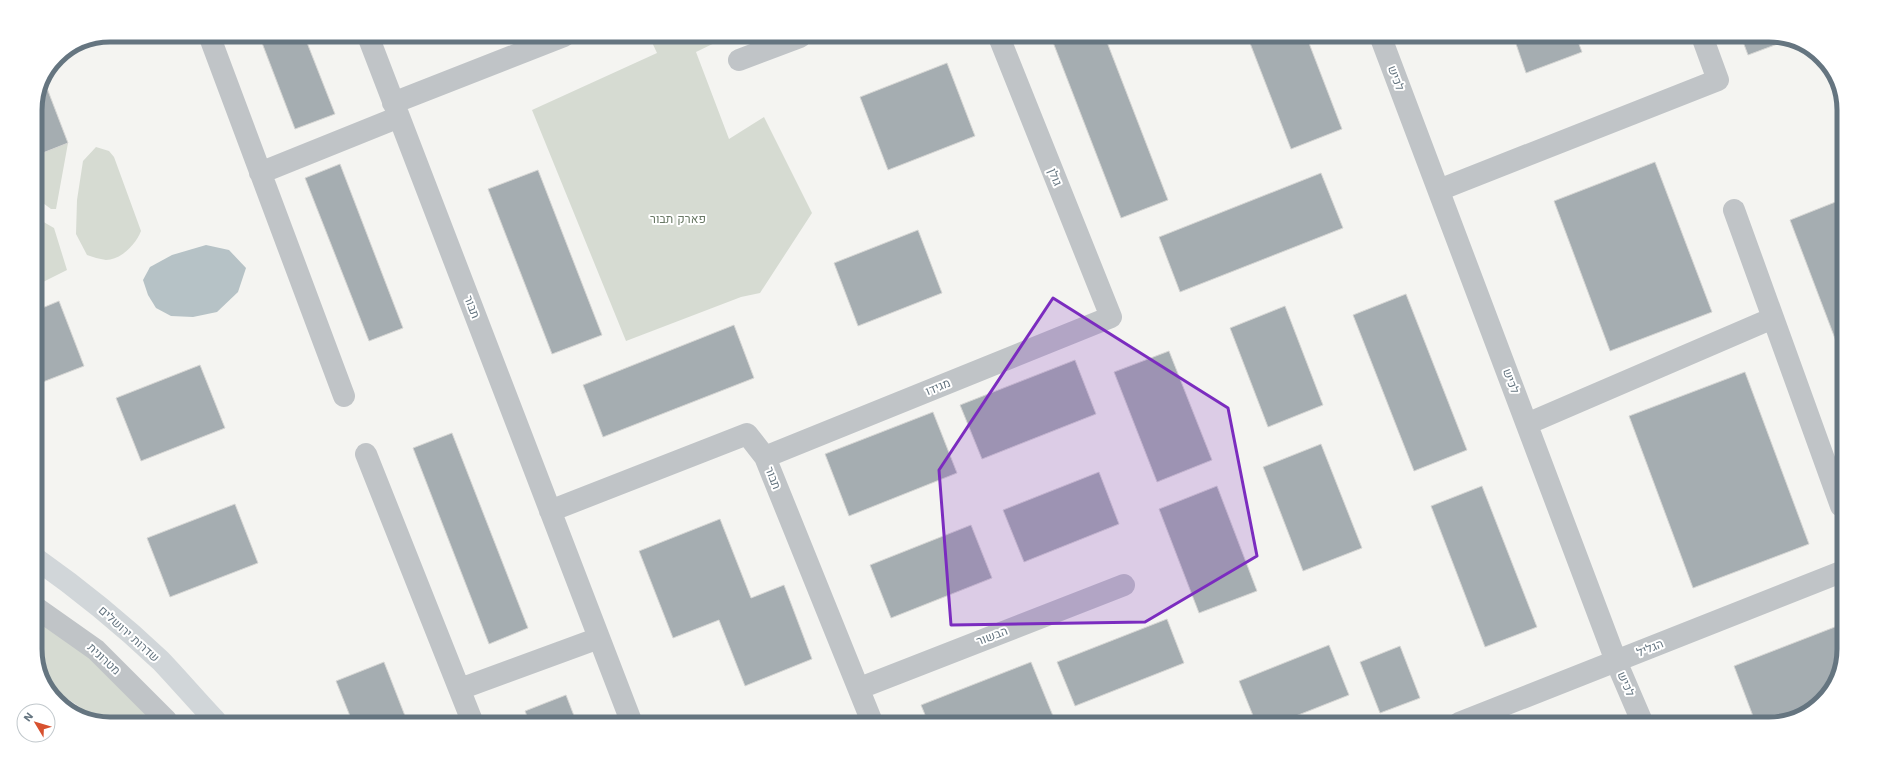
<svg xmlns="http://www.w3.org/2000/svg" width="1879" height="759" viewBox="0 0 1879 759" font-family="'Work Sans',Heebo,sans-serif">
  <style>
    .green { fill: #d6dbd2 }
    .water { fill: #b6c2c6 }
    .building { fill: #a5adb1; stroke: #d6d6d4 }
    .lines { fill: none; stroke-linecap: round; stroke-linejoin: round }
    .path { stroke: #babcbe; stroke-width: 2.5; stroke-dasharray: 2 2; stroke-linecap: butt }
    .minor { stroke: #c0c4c7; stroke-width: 22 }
    .major { stroke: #d1d6d9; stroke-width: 22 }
    .marked { fill: #7b2cbf; fill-opacity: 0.2; stroke: #7b2cbf; stroke-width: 3; stroke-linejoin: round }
    .labels { text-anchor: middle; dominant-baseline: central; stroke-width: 4; stroke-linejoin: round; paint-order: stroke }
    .street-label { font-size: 12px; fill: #657580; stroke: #fff }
    .park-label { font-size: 12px; fill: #687864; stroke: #fff }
    .rim { fill: none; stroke: #657580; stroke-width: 5 }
  </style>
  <rect width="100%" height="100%" fill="#f4f4f1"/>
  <path class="green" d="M649 36H729L696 52 729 139 764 117 812 213 760 293 741 297 626 341 532 110 657 53Z
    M68 143 56 209H51L35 197V156Z
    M96 147 109 151 114 157 141 231C136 244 121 260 106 260 99 259 93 257 87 255L76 234 77 200 83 161Z
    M35 217 54 228 67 270 35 286Z
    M35 607 166 720H99L47 685 35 655Z
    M49 692 91 720H85L50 695Z"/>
  <path class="water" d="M206 245 229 250 246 268 238 292 217 312 193 317 171 316 156 308 148 295 143 280 150 267 172 255Z"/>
  <path class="building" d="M259 35H304L335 114 295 129Z
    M1051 37H1105L1168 200 1121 218Z
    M1248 38H1307L1342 129 1291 149Z
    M1514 38 1577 39 1582 52 1526 73Z
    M1742 39H1791L1748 55Z
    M947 63 975 136 888 170 860 97Z
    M45 83 68 143 35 156V105Z
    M1655 162 1712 312 1610 351 1554 201Z
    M340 164 403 328 369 341 305 178Z
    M538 170 602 335 552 354 488 189Z
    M1321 173 1343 228 1180 292 1159 237Z
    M1843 199 1842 357 1790 220Z
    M918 230 942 293 858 326 834 263Z
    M1406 294 1467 450 1414 471 1353 315Z
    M59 301 84 366 35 385V311Z
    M1285 306 1323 405 1268 427 1230 328Z
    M734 325 754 378 603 437 583 385Z
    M1169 351 1212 460 1157 482 1114 372Z
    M1075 360 1096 414 982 459 960 405Z
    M200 365 225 428 141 461 116 398Z
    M1745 372 1809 544 1693 588 1629 416Z
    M933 412 957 473 849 516 825 454Z
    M452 433 528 628 489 644 413 448Z
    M1321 444 1362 548 1303 571 1263 467Z
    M1099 472 1119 524 1024 562 1003 510Z
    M1217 486 1257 591 1199 613 1159 509Z
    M1482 486 1537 627 1485 647 1431 506Z
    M235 504 258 563 170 597 147 538Z
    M720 519 751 598 784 585 812 659 745 686 719 620 673 638 639 551Z
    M971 525 992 578 891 618 870 565Z
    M1167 619 1184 663 1075 706 1057 662Z
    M1840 625V674L1811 711 1770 724H1756L1734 666Z
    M1329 645 1349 695 1278 723H1256L1239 681Z
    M1400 646 1420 698 1380 713 1360 662Z
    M384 662 407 721H352L336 681Z
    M1031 662 1053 716 1038 722H928L921 705Z
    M566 695 576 721H529L525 711Z
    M1200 719 1202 723H1190Z"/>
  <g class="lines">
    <path class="path" d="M48 688 95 720"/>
    <path class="minor" d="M209 35 344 396
      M368 36 631 721
      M1381 38 1616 661 1643 724
      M739 60 800 37
      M393 103 564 36
      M260 173 399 117
      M1439 190 1718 80 1703 39
      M1734 210 1841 506
      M1527 424 1773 318
      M366 454 472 721
      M765 457 1111 317 999 37
      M550 511 747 434 765 457 872 722
      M35 607 96 650 166 720
      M860 688 1124 585
      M460 689 599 638
      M1459 723 1841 572"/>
    <path class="major" d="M35 558C79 589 122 624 161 661 179 680 197 701 215 720"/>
  </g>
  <path class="marked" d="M1053 298 1228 408 1257 556 1145 622 951 625 939 470Z"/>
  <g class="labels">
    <g class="street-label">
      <text transform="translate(1396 78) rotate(69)">לכיש</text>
      <text transform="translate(1055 177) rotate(68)">גולן</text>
      <text transform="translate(472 307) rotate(69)">תבור</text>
      <text transform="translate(1511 381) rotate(69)">לכיש</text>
      <text transform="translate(938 387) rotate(-22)">מגידו</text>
      <text transform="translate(773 478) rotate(68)">תבור</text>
      <text transform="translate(129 634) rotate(42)">שדרות ירושלים</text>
      <text transform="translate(992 636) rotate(-21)">הבשור</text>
      <text transform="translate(1650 648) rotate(-22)">הגליל</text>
      <text transform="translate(104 659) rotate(43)">מטרונית</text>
      <text transform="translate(1626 684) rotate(67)">לכיש</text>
    </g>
    <g class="park-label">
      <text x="678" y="219">פארק תבור</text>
    </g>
  </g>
  <path d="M0 0H1879V759H0ZM110 42H1769A68 68 0 0 1 1837 110V649A68 68 0 0 1 1769 717H110A68 68 0 0 1 42 649V110A68 68 0 0 1 110 42Z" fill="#fff" fill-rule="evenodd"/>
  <path class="rim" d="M110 42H1769A68 68 0 0 1 1837 110V649A68 68 0 0 1 1769 717H110A68 68 0 0 1 42 649V110A68 68 0 0 1 110 42Z"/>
  <g transform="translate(36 723) rotate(308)"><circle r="19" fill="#ffffff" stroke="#c1c8cc"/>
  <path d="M0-3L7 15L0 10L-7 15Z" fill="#d7512f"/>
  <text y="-6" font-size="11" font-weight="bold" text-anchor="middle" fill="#657580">N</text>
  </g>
</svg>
